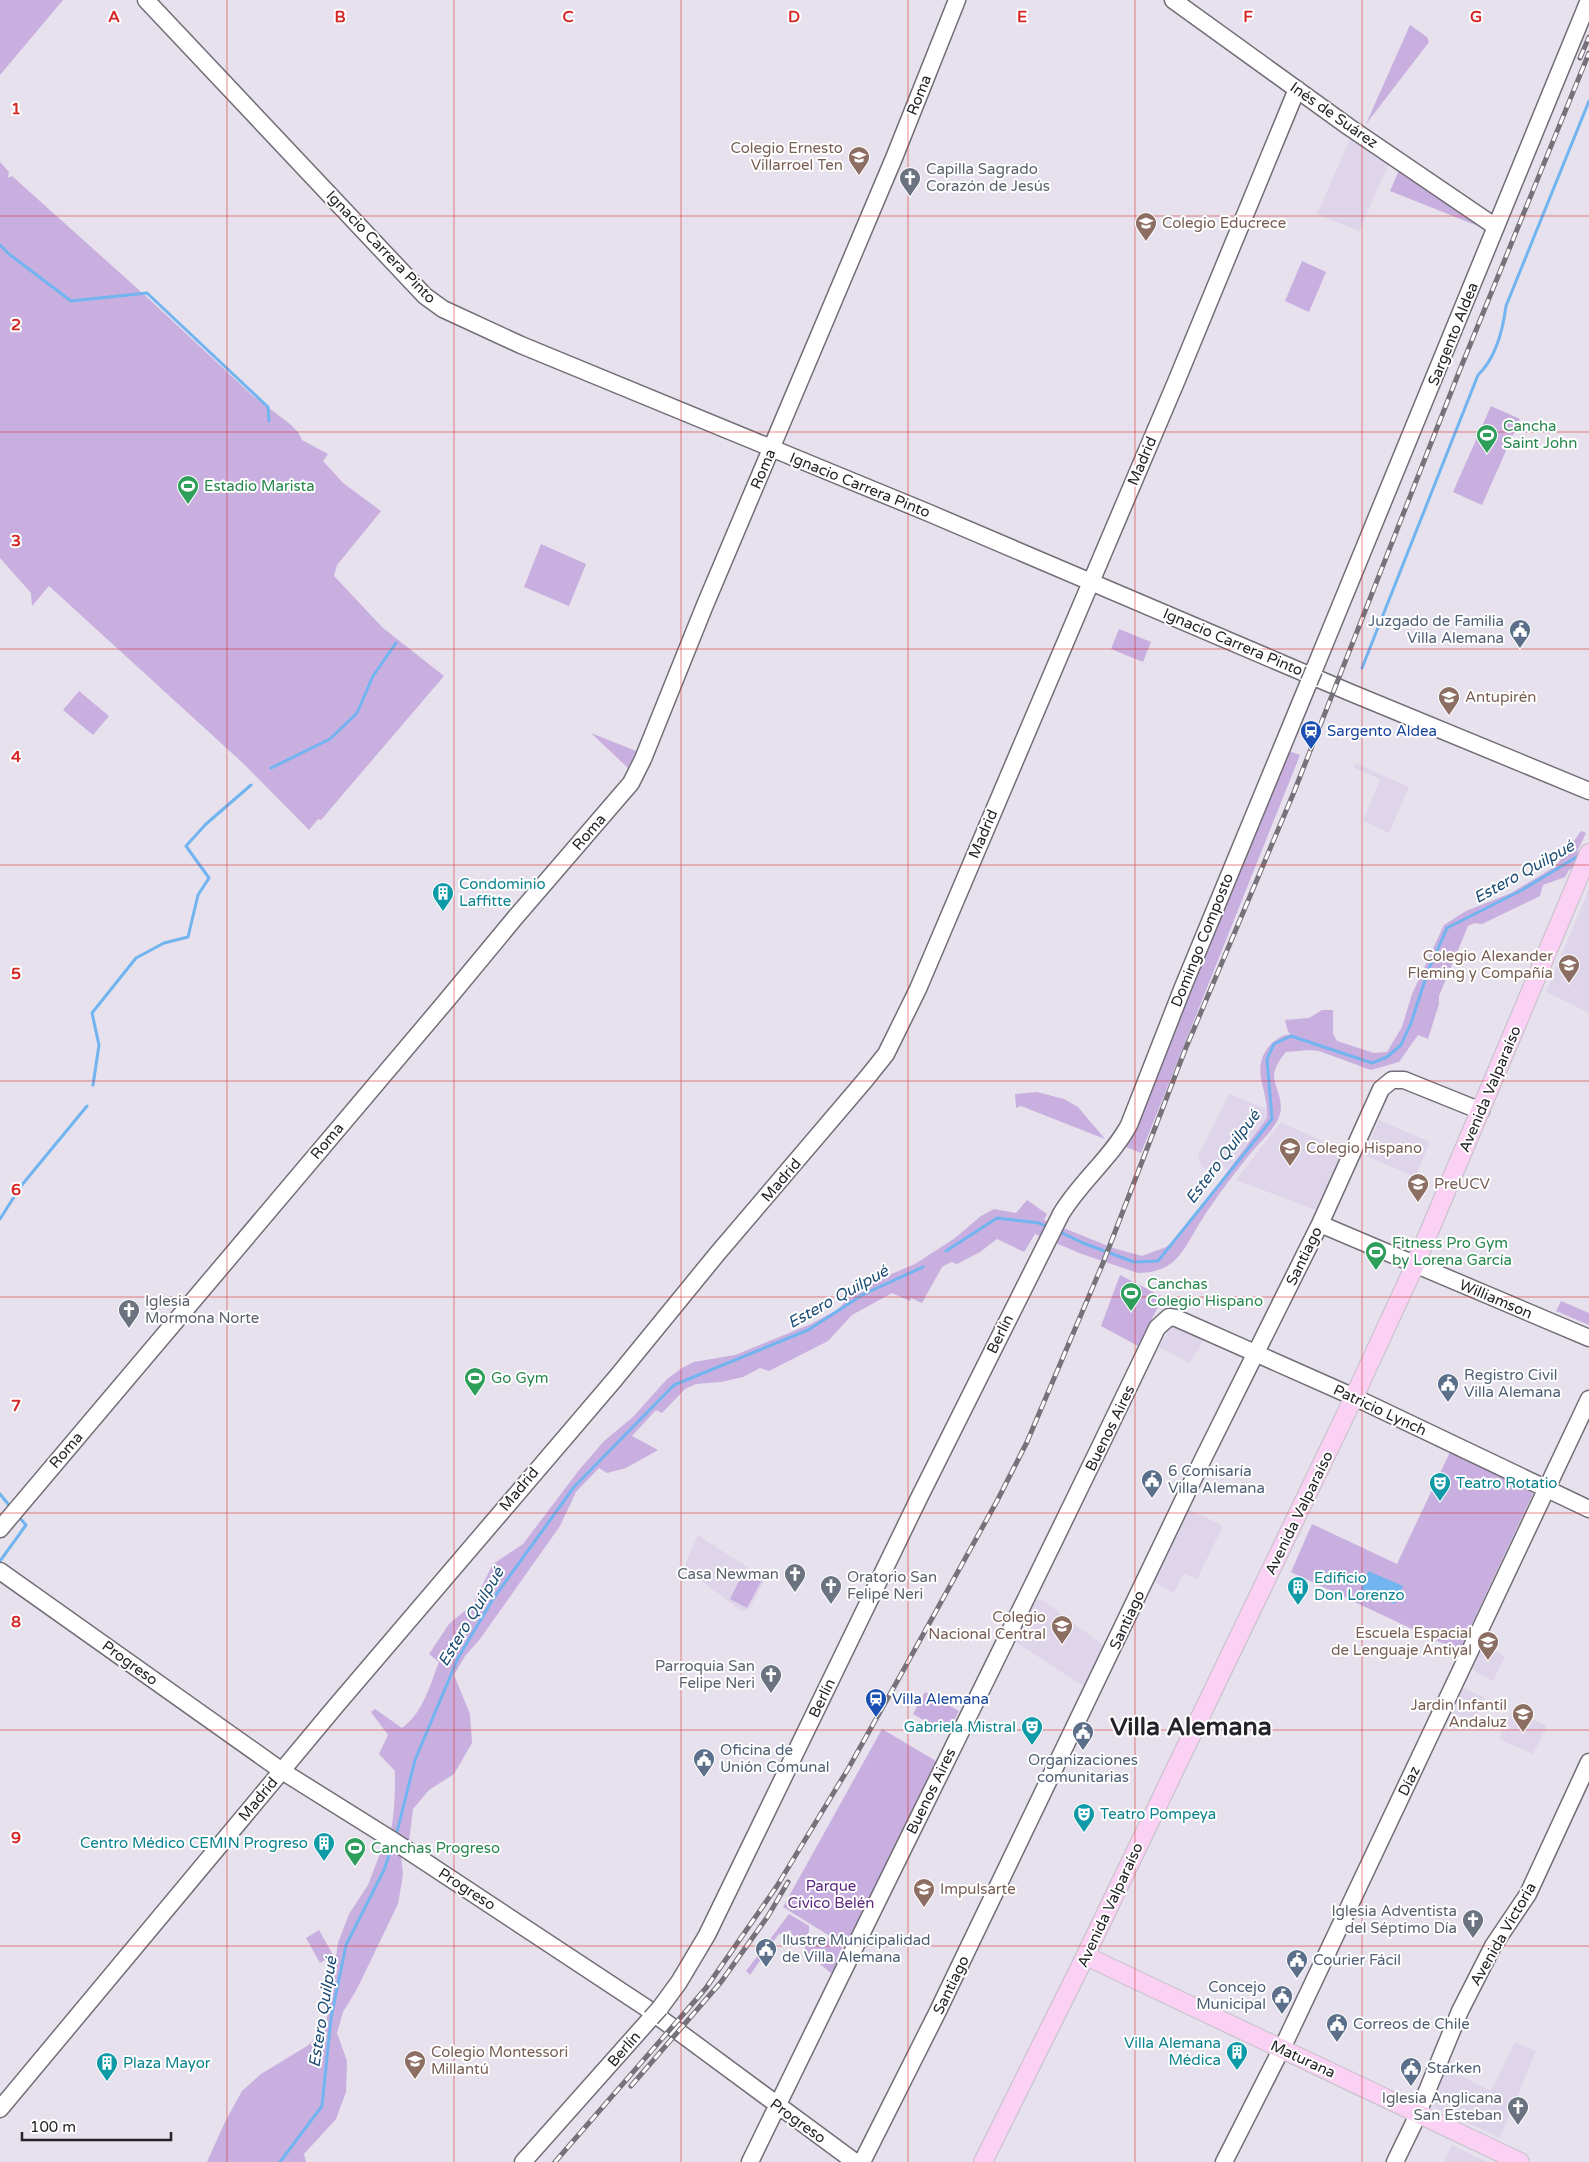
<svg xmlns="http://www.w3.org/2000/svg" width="1589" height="2162" viewBox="0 0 1589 2162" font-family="'Varela Round',sans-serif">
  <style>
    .education { fill: #dfd5ea }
    .green { fill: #c8afdf }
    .water { fill: #71b4f0 }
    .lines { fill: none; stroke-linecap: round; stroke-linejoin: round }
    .stream { stroke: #71b4f0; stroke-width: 3 }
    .secondary-casing { stroke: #726e77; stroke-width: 19 }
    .primary-casing { stroke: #c2c1c3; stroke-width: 20 }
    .secondary { stroke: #fff; stroke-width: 16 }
    .primary { stroke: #fad0f4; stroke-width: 18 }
    .rail-casing { stroke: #767279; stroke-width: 5 }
    .rail { stroke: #fff; stroke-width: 3; stroke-dasharray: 9; stroke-linecap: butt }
    .secondary-bridge-casing { stroke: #726e77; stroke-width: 19; stroke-linecap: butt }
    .secondary-bridge { stroke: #fff; stroke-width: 16 }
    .grid { fill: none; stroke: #d62828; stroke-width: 1; stroke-opacity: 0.55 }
    .labels { text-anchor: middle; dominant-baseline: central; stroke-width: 4; stroke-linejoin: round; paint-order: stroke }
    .street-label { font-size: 15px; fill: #252327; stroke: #fff }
    .education-label { font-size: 15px; fill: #785e54; stroke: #fff; text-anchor: start }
    .worship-label { font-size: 15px; fill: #5b616d; stroke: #fff; text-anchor: end }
    .leisure-label { font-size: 15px; fill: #27864d; stroke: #fff; text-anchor: start }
    .service-label { font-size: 15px; fill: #4e5e75; stroke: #fff; text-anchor: start }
    .transit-label { font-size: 15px; fill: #164399; stroke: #fff; text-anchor: start }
    .culture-label { font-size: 15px; fill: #0d838f; stroke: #fff; text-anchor: start }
    .park-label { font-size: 15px; fill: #5a287e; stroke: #fff }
    .water-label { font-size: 16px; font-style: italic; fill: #1d4d75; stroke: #fff }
    .town-label { font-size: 25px; font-weight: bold; fill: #252327; stroke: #fff }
    .grid-label { font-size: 16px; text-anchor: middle; font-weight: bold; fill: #d62828; stroke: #fff; stroke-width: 4; stroke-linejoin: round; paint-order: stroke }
  </style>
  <rect width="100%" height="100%" fill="#e6e1ec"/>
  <path class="education" d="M1351 137 1390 161 1359 231 1317 214Z
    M1356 763 1409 787 1389 833 1363 821 1380 779 1354 768Z
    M1589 889V1013L1546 992Z
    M1229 1094 1269 1110V1116L1227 1170 1212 1164 1208 1171 1201 1166 1198 1156Z
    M1379 1120 1430 1142 1415 1177 1364 1155Z
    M1281 1122 1343 1151 1316 1210 1236 1180Z
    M1175 1323 1205 1338 1190 1363 1159 1347 1170 1326Z
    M1186 1508 1223 1526 1197 1579 1184 1573 1174 1593 1152 1581Z
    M698 1535 765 1579 749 1609 742 1611 686 1570V1563Z
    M1041 1599 1107 1648 1087 1689 1016 1642 1035 1600Z
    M1481 1644 1505 1656 1493 1681 1474 1671 1471 1665Z
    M1466 1689 1485 1698 1473 1723 1450 1712 1459 1691Z
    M1513 1710 1547 1726 1533 1754 1499 1739Z
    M1515 2042 1536 2051 1500 2138 1432 2106 1431 2102 1446 2068 1491 2091Z
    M1452 2145 1456 2147 1487 2162H1444Z"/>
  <path class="green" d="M0 0H63L0 75Z
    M1410 25 1427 37 1429 42 1366 124Z
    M0 162 9 172 8 178 12 176 149 299 252 395 290 424 298 432 302 440 328 454 323 461 343 483 381 511 337 565 334 576 383 628 444 676 321 820 318 819 309 830 245 765 49 586 32 606 31 593 0 558Z
    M1399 170 1478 226 1390 191Z
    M1302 261 1326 272 1309 312 1285 301Z
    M1491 406 1520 419 1482 505 1453 492Z
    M541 544 586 564 569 606 524 587Z
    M1119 629 1151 642 1143 662 1111 649Z
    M79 691 109 716 93 735 63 710Z
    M591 733 636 751 628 768Z
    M1286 750 1300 755 1141 1153 1126 1147Z
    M1581 831 1586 833 1577 852 1589 845V858L1569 870 1565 877 1543 885 1540 896 1482 924 1474 923 1468 926 1439 996V1004L1428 1039 1418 1035 1399 1062 1371 1070 1319 1051 1309 1050 1286 1052C1281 1058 1274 1067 1274 1076 1275 1090 1285 1101 1279 1117 1274 1129 1264 1138 1256 1147 1236 1171 1216 1197 1199 1224 1191 1237 1185 1251 1173 1262 1163 1270 1151 1273 1138 1273L1079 1253 1035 1234 1024 1252 997 1239 980 1252 957 1264 951 1262 942 1267 922 1303 911 1298 910 1301 892 1293 852 1315 828 1341 769 1371 760 1368 743 1377 721 1382 696 1384 685 1389 662 1413 656 1410 632 1436 658 1450 626 1468 607 1473 599 1468 576 1492 560 1526 480 1639 465 1656 454 1675 470 1714 472 1743 454 1774 429 1790 413 1809 409 1842 401 1854 403 1875 398 1904 357 1989 343 2012 337 2033 347 2061 346 2092 336 2119 304 2154 306 2162H207L225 2122 242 2091 261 2074 307 2046 325 2030 338 1943 349 1914 368 1885 384 1843 387 1844C395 1822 395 1795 395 1771L379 1754 388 1735 371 1712 375 1709 402 1728C423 1713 430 1685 439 1662L429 1654 449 1624 473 1604 493 1564 523 1544 579 1470 604 1441 633 1417 667 1379 682 1368 694 1362 735 1355 811 1324 837 1310 859 1288 915 1264 955 1238 981 1216 994 1209 1016 1213 1027 1200 1047 1214 1044 1220 1113 1248 1142 1256 1166 1247 1179 1237 1267 1118C1269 1089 1249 1070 1270 1045 1276 1039 1282 1035 1291 1034L1288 1032 1285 1020 1309 1018 1322 1010H1333V1034L1337 1041 1374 1053 1387 1052 1402 1027 1412 994 1444 925 1466 911 1511 893 1556 866Z
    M1037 1092 1064 1099 1078 1107 1105 1139 1021 1106 1016 1108 1015 1094Z
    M1120 1275 1163 1297 1138 1346 1101 1326Z
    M1561 1301 1589 1313V1325L1556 1311Z
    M1450 1452 1531 1491 1533 1494 1459 1651 1291 1572 1312 1524 1397 1564Z
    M744 1571 762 1580 747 1608 730 1599Z
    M925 1692 959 1711 947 1734 913 1714Z
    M882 1729 936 1761 846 1946 783 1907Z
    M789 1914 809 1926V1932L798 1946 790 1930 778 1935 750 1975 746 1971Z
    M319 1930 333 1955 320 1963 306 1938Z
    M823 1936 842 1947 843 1951 832 1974 803 1950 816 1937Z"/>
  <path class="water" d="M1368 1571 1403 1586 1395 1604 1361 1589Z"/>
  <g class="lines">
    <path class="stream" d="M0 245 9 254 71 301 147 293 268 407 269 421
      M1362 668 1478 375C1496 358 1503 329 1506 306L1589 101
      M271 768 330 739 357 713 373 676 396 643
      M93 1085 99 1045 92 1013 136 958 164 943 188 937 198 895 209 878 186 846 206 824 251 785
      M0 1219 21 1186 87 1106
      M1058 1231 1083 1243 1134 1262 1158 1261 1272 1119 1267 1059 1274 1044 1291 1036 1372 1063 1387 1057 1401 1045 1411 1023 1428 971 1447 928 1522 890 1580 855
      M946 1251 997 1218 1039 1223 1048 1227
      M0 1494 12 1509
      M0 1561 26 1525 18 1516
      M396 1836 415 1760 458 1658 493 1599 574 1487 674 1385 808 1330 864 1294 923 1267
      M280 2162 322 2106 331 2018 346 1945 384 1870 392 1846"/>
    <g class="secondary-casing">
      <path id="secondary" d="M146 0 425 296 443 309 521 345 929 513 1349 692 1589 791
        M1173 0 1349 127 1496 227
        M1314 670 1589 0
        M1320 1224 1589 1338
        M0 1529 447 1000 514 919 631 783 643 759 705 605 894 158 957 0
        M0 1571 282 1771 389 1838 645 2007 855 2162
        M660 2008 679 1982 707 1935 919 1498 1061 1214C1080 1182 1111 1158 1129 1125L1183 987 1309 682
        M0 2109 335 1707 615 1379 717 1254 866 1079 886 1054 918 989 1176 382 1297 89
        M523 2162 651 2018
        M750 2162C885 1883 1024 1607 1157 1328L1169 1317 1176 1318 1354 1397 1589 1509
        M862 2162 937 2013 1203 1459 1320 1224 1381 1089 1392 1080H1404L1481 1111
        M1224 2162 1287 2038 1589 1399
        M1395 2162 1413 2125 1460 2011 1493 1946 1528 1894 1589 1762"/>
    </g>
    <g class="primary-casing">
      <path id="primary" d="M1086 1956 1520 2162
        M983 2162 1080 1967 1354 1397 1415 1265 1589 853"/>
    </g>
    <use href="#secondary" class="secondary"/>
    <use href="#primary" class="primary"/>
    <g class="rail-casing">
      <path id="rail" d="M1580 58 1589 37
        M631 2086 721 1982 768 1916 788 1882
        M555 2162 706 1988 777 1886 848 1769 899 1678 997 1501 1027 1442 1103 1263 1185 1050 1294 792 1459 372 1589 53"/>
    </g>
    <use href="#rail" class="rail"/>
    <g class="secondary-bridge-casing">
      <path id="secondary-bridge" d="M1309 682 1314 670
        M651 2018 660 2008"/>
    </g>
    <use href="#secondary-bridge" class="secondary-bridge"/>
  </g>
  <path class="grid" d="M227 0V2162M454 0V2162M681 0V2162M908 0V2162M1135 0V2162M1362 0V2162M0 216H1589M0 432H1589M0 649H1589M0 865H1589M0 1081H1589M0 1297H1589M0 1513H1589M0 1730H1589M0 1946H1589"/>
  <defs>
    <g id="school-pin" transform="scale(1.125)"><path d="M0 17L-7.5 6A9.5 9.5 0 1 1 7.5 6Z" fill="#8d6e63" stroke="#fff"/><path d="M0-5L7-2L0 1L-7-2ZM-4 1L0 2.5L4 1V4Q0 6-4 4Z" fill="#fff"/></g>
    <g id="church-pin" transform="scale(1.125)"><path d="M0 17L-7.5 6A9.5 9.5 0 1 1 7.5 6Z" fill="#6b7280" stroke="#fff"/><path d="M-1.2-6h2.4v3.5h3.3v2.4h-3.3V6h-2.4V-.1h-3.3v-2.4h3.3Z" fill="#fff"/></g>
    <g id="stadium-pin" transform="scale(1.125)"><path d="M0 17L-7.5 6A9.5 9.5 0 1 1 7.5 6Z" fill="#2e9e5b" stroke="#fff"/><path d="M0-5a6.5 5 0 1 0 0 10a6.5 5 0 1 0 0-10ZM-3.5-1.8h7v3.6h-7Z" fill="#fff"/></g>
    <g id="civic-pin" transform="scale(1.125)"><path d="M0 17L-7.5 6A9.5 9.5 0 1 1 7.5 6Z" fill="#5c6f8a" stroke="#fff"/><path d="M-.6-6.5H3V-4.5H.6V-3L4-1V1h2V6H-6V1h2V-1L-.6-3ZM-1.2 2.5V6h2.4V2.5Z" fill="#fff"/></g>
    <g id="station-pin" transform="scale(1.125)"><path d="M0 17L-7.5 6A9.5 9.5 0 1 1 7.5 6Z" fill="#1a4fb4" stroke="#fff"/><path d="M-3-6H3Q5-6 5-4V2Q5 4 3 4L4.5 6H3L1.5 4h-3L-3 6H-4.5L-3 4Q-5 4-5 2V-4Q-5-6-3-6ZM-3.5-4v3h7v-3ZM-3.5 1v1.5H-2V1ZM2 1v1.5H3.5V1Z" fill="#fff"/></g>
    <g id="building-pin" transform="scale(1.125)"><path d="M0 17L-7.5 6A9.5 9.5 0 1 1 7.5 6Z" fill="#0f9aa8" stroke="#fff"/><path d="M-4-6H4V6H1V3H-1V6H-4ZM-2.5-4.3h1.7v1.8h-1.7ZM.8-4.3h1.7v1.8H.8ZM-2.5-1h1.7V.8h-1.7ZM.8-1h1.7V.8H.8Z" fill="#fff"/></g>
    <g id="university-pin" transform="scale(1.125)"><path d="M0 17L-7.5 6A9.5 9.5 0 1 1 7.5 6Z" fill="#8d6e63" stroke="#fff"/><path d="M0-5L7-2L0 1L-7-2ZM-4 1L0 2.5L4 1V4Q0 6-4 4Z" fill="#fff"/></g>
    <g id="theatre-pin" transform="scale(1.125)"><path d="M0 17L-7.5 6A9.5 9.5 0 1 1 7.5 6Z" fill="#0f9aa8" stroke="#fff"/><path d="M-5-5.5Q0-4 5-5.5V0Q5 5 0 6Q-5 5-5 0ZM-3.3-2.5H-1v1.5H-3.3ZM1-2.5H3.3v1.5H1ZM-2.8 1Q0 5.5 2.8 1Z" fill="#fff"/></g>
  </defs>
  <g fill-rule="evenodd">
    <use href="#school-pin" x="859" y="157"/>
    <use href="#church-pin" x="910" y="178"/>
    <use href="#school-pin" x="1146" y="223"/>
    <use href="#stadium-pin" x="1487" y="435"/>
    <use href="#stadium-pin" x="188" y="486"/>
    <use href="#civic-pin" x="1520" y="630"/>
    <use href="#school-pin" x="1449" y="697"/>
    <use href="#station-pin" x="1311" y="731"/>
    <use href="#building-pin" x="443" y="893"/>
    <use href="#school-pin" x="1569" y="965"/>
    <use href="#school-pin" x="1290" y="1148"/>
    <use href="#university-pin" x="1418" y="1184"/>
    <use href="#stadium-pin" x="1376" y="1252"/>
    <use href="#stadium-pin" x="1131" y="1293"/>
    <use href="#church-pin" x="129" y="1310"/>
    <use href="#stadium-pin" x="475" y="1378"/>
    <use href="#civic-pin" x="1448" y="1384"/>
    <use href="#civic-pin" x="1152" y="1480"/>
    <use href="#theatre-pin" x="1440" y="1483"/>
    <use href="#church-pin" x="795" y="1574"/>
    <use href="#church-pin" x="831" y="1586"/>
    <use href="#building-pin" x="1298" y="1587"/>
    <use href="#school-pin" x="1062" y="1626"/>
    <use href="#school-pin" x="1488" y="1642"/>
    <use href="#church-pin" x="771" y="1675"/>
    <use href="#station-pin" x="876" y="1699"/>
    <use href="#school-pin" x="1523" y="1714"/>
    <use href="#theatre-pin" x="1032" y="1727"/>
    <use href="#civic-pin" x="1083" y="1732"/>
    <use href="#civic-pin" x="704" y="1759"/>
    <use href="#theatre-pin" x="1084" y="1814"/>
    <use href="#building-pin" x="324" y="1843"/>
    <use href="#stadium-pin" x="355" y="1848"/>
    <use href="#school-pin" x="924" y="1889"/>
    <use href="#church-pin" x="1473" y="1920"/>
    <use href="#civic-pin" x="766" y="1949"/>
    <use href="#civic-pin" x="1297" y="1960"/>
    <use href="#civic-pin" x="1282" y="1996"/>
    <use href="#civic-pin" x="1337" y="2024"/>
    <use href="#building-pin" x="1237" y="2052"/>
    <use href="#school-pin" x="415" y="2061"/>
    <use href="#building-pin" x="107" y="2063"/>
    <use href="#civic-pin" x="1411" y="2068"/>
    <use href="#church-pin" x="1518" y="2107"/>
  </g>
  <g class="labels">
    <g class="street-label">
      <text transform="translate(919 95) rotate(-68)">Roma</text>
      <text transform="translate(1334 115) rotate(35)">Inés de Suárez</text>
      <text transform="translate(381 247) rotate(46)">Ignacio Carrera Pinto</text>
      <text transform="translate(1453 334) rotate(-68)">Sargento Aldea</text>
      <text transform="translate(1142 461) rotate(-67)">Madrid</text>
      <text transform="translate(763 469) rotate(-67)">Roma</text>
      <text transform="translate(860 485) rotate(22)">Ignacio Carrera Pinto</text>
      <text transform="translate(1233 642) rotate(23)">Ignacio Carrera Pinto</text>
      <text transform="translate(589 832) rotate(-49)">Roma</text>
      <text transform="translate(983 834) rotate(-67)">Madrid</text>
      <text transform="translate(1202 940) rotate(-68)">Domingo Composto</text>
      <text transform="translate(1490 1089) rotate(-67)">Avenida Valparaíso</text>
      <text transform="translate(327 1141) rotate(-50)">Roma</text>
      <text transform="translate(781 1180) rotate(-49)">Madrid</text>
      <text transform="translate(1304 1256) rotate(-64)">Santiago</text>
      <text transform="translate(1496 1299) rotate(23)">Williamson</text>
      <text transform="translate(1000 1334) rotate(-64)">Berlín</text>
      <text transform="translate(1380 1410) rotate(25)">Patricio Lynch</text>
      <text transform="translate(1110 1428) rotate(-64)">Buenos Aires</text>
      <text transform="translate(66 1450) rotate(-49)">Roma</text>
      <text transform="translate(519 1489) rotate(-50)">Madrid</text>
      <text transform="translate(1299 1513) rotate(-64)">Avenida Valparaíso</text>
      <text transform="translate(1127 1620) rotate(-65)">Santiago</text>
      <text transform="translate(130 1663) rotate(36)">Progreso</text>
      <text transform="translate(822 1698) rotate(-64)">Berlín</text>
      <text transform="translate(1409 1781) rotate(-64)">Díaz</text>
      <text transform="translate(931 1791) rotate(-64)">Buenos Aires</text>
      <text transform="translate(258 1799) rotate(-50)">Madrid</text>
      <text transform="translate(467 1889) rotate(33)">Progreso</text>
      <text transform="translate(1110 1905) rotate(-65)">Avenida Valparaíso</text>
      <text transform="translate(1503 1934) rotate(-60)">Avenida Victoria</text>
      <text transform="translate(951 1985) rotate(-64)">Santiago</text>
      <text transform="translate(624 2049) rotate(-49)">Berlín</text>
      <text transform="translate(1303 2059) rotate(25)">Maturana</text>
      <text transform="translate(798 2121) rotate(36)">Progreso</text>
    </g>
    <g class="education-label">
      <text x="843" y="148" text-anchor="end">Colegio Ernesto<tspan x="843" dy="17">Villarroel Ten</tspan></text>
      <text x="1162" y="223">Colegio Educrece</text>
      <text x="1465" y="697">Antupirén</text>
      <text x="1553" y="956" text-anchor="end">Colegio Alexander<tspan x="1553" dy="17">Fleming y Compañía</tspan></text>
      <text x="1306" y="1148">Colegio Hispano</text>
      <text x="1434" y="1184">PreUCV</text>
      <text x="1046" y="1617" text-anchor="end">Colegio<tspan x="1046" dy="17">Nacional Central</tspan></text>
      <text x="1472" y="1633" text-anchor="end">Escuela Espacial<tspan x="1472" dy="17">de Lenguaje Antiyal</tspan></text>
      <text x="1507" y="1705" text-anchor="end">Jardin Infantil<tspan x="1507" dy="17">Andaluz</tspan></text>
      <text x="940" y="1889">Impulsarte</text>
      <text x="431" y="2052">Colegio Montessori<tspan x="431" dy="17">Millantú</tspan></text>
    </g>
    <g class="worship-label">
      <text x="926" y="169" text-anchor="start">Capilla Sagrado<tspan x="926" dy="17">Corazón de Jesús</tspan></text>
      <text x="145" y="1301" text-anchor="start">Iglesia<tspan x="145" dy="17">Mormona Norte</tspan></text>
      <text x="779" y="1574">Casa Newman</text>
      <text x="847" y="1577" text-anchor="start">Oratorio San<tspan x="847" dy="17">Felipe Neri</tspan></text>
      <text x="755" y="1666">Parroquia San<tspan x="755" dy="17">Felipe Neri</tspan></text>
      <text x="1457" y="1911">Iglesia Adventista<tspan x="1457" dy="17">del Séptimo Día</tspan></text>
      <text x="1502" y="2098">Iglesia Anglicana<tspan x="1502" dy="17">San Esteban</tspan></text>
    </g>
    <g class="leisure-label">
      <text x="1503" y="426">Cancha<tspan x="1503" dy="17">Saint John</tspan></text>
      <text x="204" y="486">Estadio Marista</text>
      <text x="1392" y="1243">Fitness Pro Gym<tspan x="1392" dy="17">by Lorena García</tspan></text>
      <text x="1147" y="1284">Canchas<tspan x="1147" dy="17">Colegio Hispano</tspan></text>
      <text x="491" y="1378">Go Gym</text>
      <text x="371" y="1848">Canchas Progreso</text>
    </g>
    <g class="service-label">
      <text x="1504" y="621" text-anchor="end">Juzgado de Familia<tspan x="1504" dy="17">Villa Alemana</tspan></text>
      <text x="1464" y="1375">Registro Civil<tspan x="1464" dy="17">Villa Alemana</tspan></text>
      <text x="1168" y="1471">6 Comisaría<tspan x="1168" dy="17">Villa Alemana</tspan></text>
      <text x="720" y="1750">Oficina de<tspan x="720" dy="17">Unión Comunal</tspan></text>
      <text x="1083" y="1760" text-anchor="middle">Organizaciones<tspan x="1083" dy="17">comunitarias</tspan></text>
      <text x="782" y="1940">Ilustre Municipalidad<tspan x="782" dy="17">de Villa Alemana</tspan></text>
      <text x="1313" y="1960">Courier Fácil</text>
      <text x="1266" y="1987" text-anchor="end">Concejo<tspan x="1266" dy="17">Municipal</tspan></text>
      <text x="1353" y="2024">Correos de Chile</text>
      <text x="1427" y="2068">Starken</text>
    </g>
    <g class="transit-label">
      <text x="1327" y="731">Sargento Aldea</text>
      <text x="892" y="1699">Villa Alemana</text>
    </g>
    <g class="culture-label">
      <text x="459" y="884">Condominio<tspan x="459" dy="17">Laffitte</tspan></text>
      <text x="1456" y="1483">Teatro Rotatio</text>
      <text x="1314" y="1578">Edificio<tspan x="1314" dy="17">Don Lorenzo</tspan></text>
      <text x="1016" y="1727" text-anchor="end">Gabriela Mistral</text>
      <text x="1100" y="1814">Teatro Pompeya</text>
      <text x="308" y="1843" text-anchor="end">Centro Médico CEMIN Progreso</text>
      <text x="1221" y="2043" text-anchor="end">Villa Alemana<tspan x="1221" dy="17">Médica</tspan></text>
      <text x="123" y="2063">Plaza Mayor</text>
    </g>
    <g class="park-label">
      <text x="831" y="1886">Parque<tspan x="831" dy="17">Cívico Belén</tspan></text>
    </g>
    <g class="water-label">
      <text transform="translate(1524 872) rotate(-29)">Estero Quilpué</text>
      <text transform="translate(1223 1157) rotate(-53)">Estero Quilpué</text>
      <text transform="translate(838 1297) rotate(-29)">Estero Quilpué</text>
      <text transform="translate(471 1617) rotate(-59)">Estero Quilpué</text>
      <text transform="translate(323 2012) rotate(-81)">Estero Quilpué</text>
    </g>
    <g class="town-label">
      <text x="1191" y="1727">Villa Alemana</text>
    </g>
  </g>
  <g class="grid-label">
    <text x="114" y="22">A</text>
    <text x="340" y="22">B</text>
    <text x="568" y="22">C</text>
    <text x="794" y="22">D</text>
    <text x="1022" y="22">E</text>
    <text x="1248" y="22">F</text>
    <text x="1476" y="22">G</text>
    <text x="16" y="114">1</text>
    <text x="16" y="330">2</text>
    <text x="16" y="546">3</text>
    <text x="16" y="762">4</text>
    <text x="16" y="979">5</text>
    <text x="16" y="1195">6</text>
    <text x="16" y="1411">7</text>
    <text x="16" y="1627">8</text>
    <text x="16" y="1843">9</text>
  </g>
  <path d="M22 2132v8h149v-8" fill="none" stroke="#252327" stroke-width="2.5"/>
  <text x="30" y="2132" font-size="15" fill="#252327" stroke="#ffffff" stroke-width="4" paint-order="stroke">100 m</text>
</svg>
